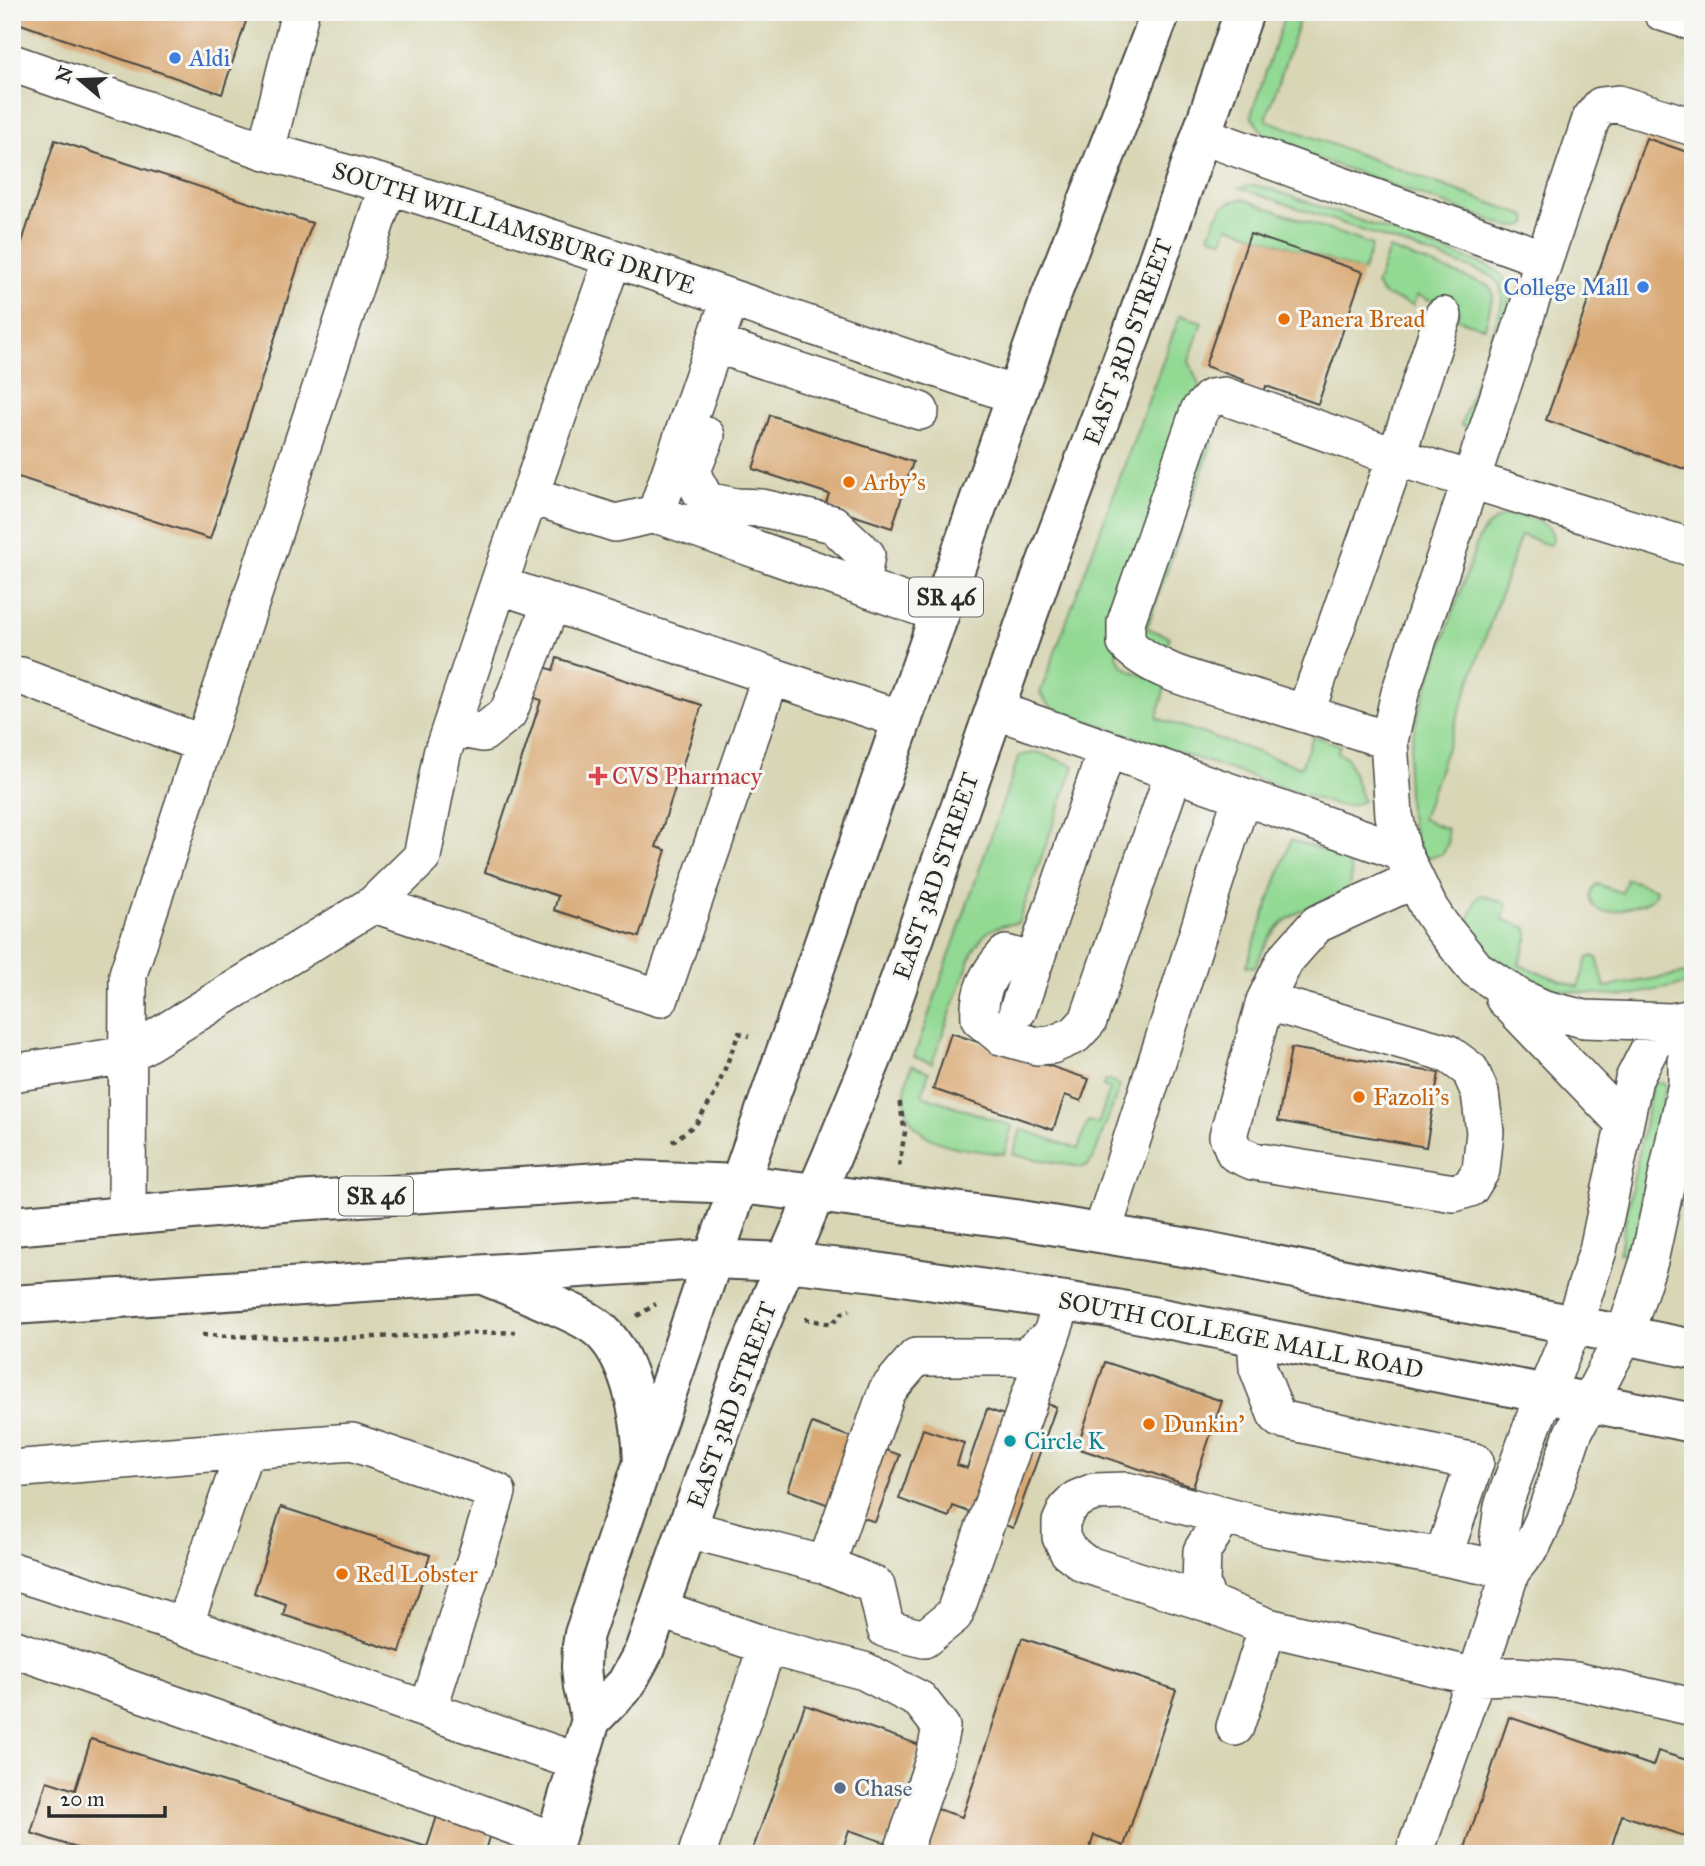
<svg xmlns="http://www.w3.org/2000/svg" width="1705" height="1866" viewBox="0 0 1705 1866" font-family="'IM FELL Great Primer',serif">
  <style>
    .built { fill: #d8d6b5 }
    .green { fill: #92d993; stroke: #5e825f; stroke-width: 2 }
    .building { fill: #d9a975 }
    .lines { fill: none; stroke-linecap: round; stroke-linejoin: round }
    .minor-casing { stroke: #484742; stroke-width: 40 }
    .major-casing { stroke: #484742; stroke-width: 42 }
    .highway-casing { stroke: #484742; stroke-width: 42 }
    .path { stroke: #484742; stroke-width: 4.5; stroke-dasharray: 5 5; stroke-linecap: butt }
    .minor { stroke: #fff; stroke-width: 37 }
    .major { stroke: #fff; stroke-width: 38 }
    .highway { stroke: #fff; stroke-width: 38 }
    .shop-dot { fill: #3f7fe0; stroke: #f6f6f2; stroke-width: 2.5 }
    .food-dot { fill: #e8710a; stroke: #f6f6f2; stroke-width: 2.5 }
    .health-dot { fill: #e0444e; stroke: #f6f6f2; stroke-width: 2.5 }
    .culture-dot { fill: #0f9aa8; stroke: #f6f6f2; stroke-width: 2.5 }
    .service-dot { fill: #5c6f8a; stroke: #f6f6f2; stroke-width: 2.5 }
    .labels { text-anchor: middle; dominant-baseline: central; stroke-width: 6; stroke-linejoin: round; paint-order: stroke }
    .shield { fill: #f6f6f2; stroke: #686867; stroke-width: 2 }
    .shield-label { font-size: 23px; font-weight: bold; fill: #2b2b2b }
    .shop-label { font-size: 24px; fill: #366cbe; stroke: #f6f6f2; text-anchor: start }
    .street-label { font-size: 24px; fill: #2b2b2b; stroke: #f6f6f2 }
    .food-label { font-size: 24px; fill: #c56008; stroke: #f6f6f2; text-anchor: start }
    .health-label { font-size: 24px; fill: #be3a42; stroke: #f6f6f2; text-anchor: start }
    .culture-label { font-size: 24px; fill: #0d838f; stroke: #f6f6f2; text-anchor: start }
    .service-label { font-size: 24px; fill: #4e5e75; stroke: #f6f6f2; text-anchor: start }
  </style>
  <rect width="100%" height="100%" fill="#f6f6f2"/>
  <filter id="ink" filterUnits="userSpaceOnUse"><feTurbulence type="fractalNoise" baseFrequency=".0143" numOctaves="2"/><feDisplacementMap in="SourceGraphic" scale="14" xChannelSelector="R" yChannelSelector="G"/><feConvolveMatrix kernelMatrix="1 2 1 2 8 2 1 2 1" color-interpolation-filters="sRGB"/></filter>
  <filter id="wash" filterUnits="userSpaceOnUse"><feTurbulence type="fractalNoise" baseFrequency=".00686" numOctaves="4" result="noise"/><feDisplacementMap in="SourceGraphic" scale="28" xChannelSelector="R" yChannelSelector="G"/><feGaussianBlur stdDeviation="1.57" result="paint"/><feColorMatrix in="noise" values="0 0 0 0 0 0 0 0 0 0 0 0 0 0 0 0 0 1.4 0 .05"/><feComposite in="paint" operator="in"/></filter>
  <g filter="url(#wash)">
    <rect width="100%" height="100%" fill="#eae4c6"/>
    <path class="built" d="M12 12H1693V1854H12Z"/>
    <path class="green" d="M1286 12H1302L1266 120 1523 215 1527 217 1528 221 1525 225 1513 227 1504 225 1280 145 1261 131 1251 115Z
      M1248 186H1259L1273 190 1491 267C1499 272 1507 278 1509 287 1515 312 1478 400 1468 428L1461 425 1502 304C1503 290 1500 282 1488 274L1240 188Z
      M1243 199 1372 245 1363 272 1228 226 1223 241 1209 236C1216 217 1219 201 1243 199Z
      M1389 249 1487 285 1492 290 1493 295 1485 328 1457 319 1459 311 1417 295 1413 305 1384 295 1376 285Z
      M1180 315 1202 322 1189 361 1201 390 1116 655 1122 665 1131 671 1166 683 1157 718 1301 767 1313 736 1340 745 1337 753 1347 757 1363 801 1350 806 1335 805 1057 711 1047 703 1040 693Z
      M1210 429 1212 443 1147 628 1170 637 1165 650H1148L1140 626Z
      M1507 515C1523 516 1558 521 1552 543L1549 545 1521 535 1422 819 1447 829 1448 843 1443 854 1431 857 1424 856 1418 850 1409 812 1407 772 1413 735 1418 714 1478 540C1485 527 1493 520 1507 515Z
      M1037 752 1074 766 1018 923C993 926 985 930 973 951L932 1063 914 1057 1019 756Z
      M1291 840 1342 857C1353 865 1353 876 1349 889 1332 900 1311 904 1294 915 1274 926 1263 948 1255 967L1246 966Z
      M1627 879 1656 889C1655 895 1655 896 1651 899 1646 904 1615 912 1607 912 1591 912 1585 894 1597 884L1622 893Z
      M1482 895 1507 904 1502 919 1527 928 1528 937 1519 965 1578 987 1588 958 1593 956 1597 958 1605 987 1693 972V983L1625 996 1564 991 1536 984 1509 972 1477 947 1470 933 1469 919 1477 898Z
      M912 1065 929 1072 922 1095 1012 1126 1004 1154C965 1149 900 1147 905 1091 906 1082 909 1073 912 1065Z
      M1105 1080 1120 1085 1093 1159 1088 1165 1081 1167 1013 1155 1021 1129 1078 1149 1088 1121 1098 1124 1110 1089 1103 1086Z
      M1653 1081 1666 1084 1632 1255 1619 1253Z"/>
    <g id="blocks">
      <path class="building" d="M12 12H249L222 94 12 21Z
        M1646 138 1693 154V472L1546 420Z
        M55 140 312 223 210 539 12 475V273Z
        M1250 234 1363 272 1318 404 1266 386 1263 396 1241 388 1244 380 1205 366Z
        M770 415 913 462 892 528 825 506 829 494 753 469Z
        M518 658 553 670 557 658 702 705 656 847 666 850 639 937 554 910 558 896 485 872 541 700 508 688Z
        M951 1033 1089 1079 1081 1101 1065 1095 1053 1130 933 1089Z
        M1291 1048 1439 1073 1426 1147 1278 1121Z
        M1105 1362 1222 1401 1193 1487 1077 1448Z
        M1012 1391 1056 1407 1013 1528 953 1506 949 1517 899 1499 923 1429 964 1443 957 1465 967 1468 987 1409 1004 1415Z
        M812 1423 900 1455 875 1522 788 1490Z
        M281 1507 430 1555 400 1652 283 1615 286 1604 254 1593Z
        M1022 1638 1176 1690 1124 1846 1094 1835 1088 1854H921L937 1809 962 1817Z
        M805 1705 920 1745 886 1843 849 1830 841 1854H751Z
        M1509 1717 1653 1766 1658 1751 1693 1762V1839L1622 1815 1609 1854H1463Z
        M91 1739 427 1847 439 1810 492 1827 484 1854H95L31 1833 47 1781 75 1790Z"/>
    </g>
  </g>
  <g filter="url(#ink)">
    <use href="#blocks" fill-opacity="0" stroke="#484742" stroke-width="2"/>
    <g class="lines">
      <g class="minor-casing">
        <path id="minor" d="M1662 12 1693 22
          M12 63 266 151 388 185 613 258 1015 395
          M1201 135 1544 259
          M266 151 300 12
          M730 299 656 514 940 614
          M715 344 920 411
          M706 436 691 473 706 501 736 507 762 508 833 524 866 555 861 585
          M530 495 615 523 656 514
          M499 585 771 676
          M21 676 203 744
          M995 710 1402 852
          M1305 714 1396 457 1443 316
          M451 727 483 733 508 713 552 602
          M1389 741C1343 725 1296 711 1249 696 1209 684 1155 674 1126 643V622L1199 411 1211 398 1224 396 1396 457 1693 548
          M374 904 660 998 771 676 903 720
          M1034 962 1006 954C988 974 978 991 980 1019L1001 1036 1037 1046 1052 1045 1075 1035 1088 1021 1174 772
          M1504 998 1624 1123
          M1265 1001 1447 1053 1470 1070 1480 1093 1485 1132 1481 1170 1470 1188 1454 1193 1253 1161 1235 1153 1228 1136 1265 1001 1285 960 1317 924 1415 879
          M1018 1010 1107 749
          M1688 1019 1672 1022 1584 1019 1544 1009 1518 997 1476 969 1441 926 1429 908 1402 852 1394 815 1389 741 1400 693 1591 119 1601 106 1618 104 1693 127
          M12 1073 128 1055 374 904 422 857 442 754 511 548 613 258
          M127 1216 128 974 388 185
          M1102 1233 1242 796
          M1256 1337 1258 1368 1276 1414 1280 1419 1475 1462 1443 1557
          M12 1469 245 1450
          M687 1529 826 1565 887 1391 916 1357H1025L1051 1336 1063 1300
          M826 1565 876 1586 886 1629 924 1639 954 1615 1051 1336
          M12 1571 184 1626
          M1511 1571 1443 1557 1271 1528 1127 1491 1094 1492 1077 1499 1067 1509 1061 1522V1537L1068 1551 1085 1564 1208 1603 1268 1627 1476 1677 1515 1676 1576 1681 1693 1707
          M1208 1603 1201 1584 1202 1551 1224 1516
          M659 1609 767 1646
          M12 1648 371 1773 555 1841
          M428 1710 497 1492 352 1442 245 1450 184 1626C316 1671 447 1717 578 1762
          M1235 1727 1268 1627
          M697 1854 767 1646 864 1671 920 1700 941 1727 934 1761 902 1854
          M1414 1854 1476 1677 1511 1571 1532 1545 1543 1522 1573 1433 1625 1334 1649 1261 1687 1084V1049L1672 1022 1652 1044 1634 1079 1598 1250 1574 1324 1533 1424 1503 1506 1499 1535 1502 1554 1511 1571"/>
      </g>
      <g class="major-casing">
        <path id="major" d="M816 1193 1015 1219 1201 1250 1693 1349
          M591 1720 626 1684 644 1651 746 1359 786 1262 876 1272 1116 1309 1693 1423
          M551 1854 591 1720 583 1687 581 1667 582 1646 584 1634 713 1259"/>
      </g>
      <g class="highway-casing">
        <path id="highway" d="M12 1226 295 1201 632 1180 740 1184 816 1193
          M713 1259 1051 296 1161 12
          M488 1277C510 1286 532 1295 554 1305 570 1312 588 1319 601 1331 632 1360 642 1423 643 1463
          M12 1305 672 1262 713 1259 786 1262 831 1158 872 1059 1044 569 1132 334 1244 12"/>
      </g>
      <path class="path" d="M672 1142 696 1124 715 1094 739 1033 749 1036
        M899 1166 905 1132 899 1099
        M637 1316 656 1304
        M805 1319 832 1324 842 1313 850 1310
        M202 1335 317 1339 515 1332"/>
      <use href="#minor" class="minor"/>
      <use href="#major" class="major"/>
      <use href="#highway" class="highway"/>
    </g>
  </g>
  <g class="shop-dot">
    <circle cx="175" cy="58" r="7"/>
    <circle cx="1643" cy="287" r="7"/>
  </g>
  <g class="food-dot">
    <circle cx="1284" cy="319" r="7"/>
    <circle cx="849" cy="482" r="7"/>
    <circle cx="1359" cy="1097" r="7"/>
    <circle cx="1149" cy="1424" r="7"/>
    <circle cx="342" cy="1574" r="7"/>
  </g>
  <path class="health-dot" d="M594.5 765.5h7v7h7v7h-7v7h-7v-7h-7v-7h7z"/>
  <circle class="culture-dot" cx="1010" cy="1441" r="7"/>
  <circle class="service-dot" cx="840" cy="1788" r="7"/>
  <g class="labels">
    <g class="shield">
      <rect x="909" y="577.5" width="74" height="39" rx="5"/>
      <rect x="339" y="1176.5" width="74" height="39" rx="5"/>
    </g>
    <g class="shield-label">
      <text x="946" y="597">SR 46</text>
      <text x="376" y="1196">SR 46</text>
    </g>
    <g class="shop-label">
      <text x="189" y="58">Aldi</text>
      <text x="1629" y="287" text-anchor="end">College Mall</text>
    </g>
    <g class="street-label">
      <text transform="translate(514 228) rotate(18)">SOUTH WILLIAMSBURG DRIVE</text>
      <text transform="translate(1128 342) rotate(-70)">EAST 3RD STREET</text>
      <text transform="translate(936 876) rotate(-71)">EAST 3RD STREET</text>
      <text transform="translate(1241 1335) rotate(11)">SOUTH COLLEGE MALL ROAD</text>
      <text transform="translate(732 1405) rotate(-70)">EAST 3RD STREET</text>
    </g>
    <g class="food-label">
      <text x="1298" y="319">Panera Bread</text>
      <text x="863" y="482">Arby's</text>
      <text x="1373" y="1097">Fazoli's</text>
      <text x="1163" y="1424">Dunkin'</text>
      <text x="356" y="1574">Red Lobster</text>
    </g>
    <g class="health-label">
      <text x="612" y="776">CVS Pharmacy</text>
    </g>
    <g class="culture-label">
      <text x="1024" y="1441">Circle K</text>
    </g>
    <g class="service-label">
      <text x="854" y="1788">Chase</text>
    </g>
  </g>
  <rect width="1705" height="1866" fill="none" stroke="#f6f6f2" stroke-width="42"/>
  <g transform="translate(80 80) rotate(289)" stroke="#f6f6f2" stroke-width="5" paint-order="stroke">
  <path d="M0-5L12 26L0 18L-12 26Z" fill="#2b2b2b"/>
  <text y="-10" font-size="19" font-weight="bold" text-anchor="middle" fill="#2b2b2b">N</text>
  </g>
  <path d="M49 1806v10h116v-10" fill="none" stroke="#2b2b2b" stroke-width="3.5"/>
  <text x="60" y="1806" font-size="21" fill="#2b2b2b" stroke="#f6f6f2" stroke-width="5" paint-order="stroke">20 m</text>
</svg>
